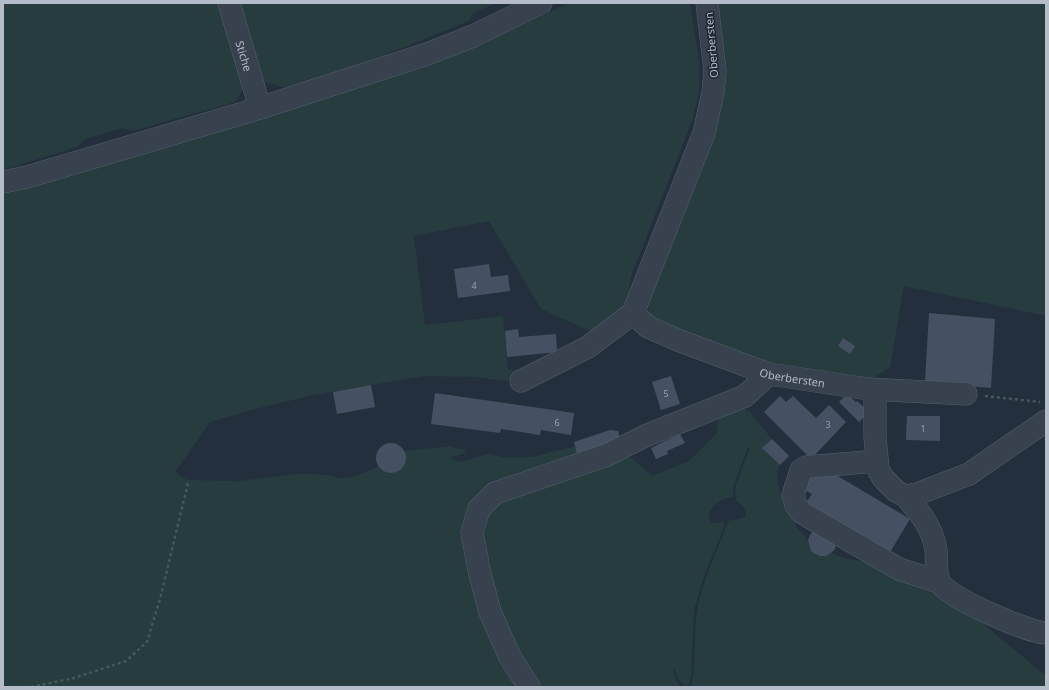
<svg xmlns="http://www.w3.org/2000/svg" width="1049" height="690" viewBox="0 0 1049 690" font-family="'Noto Sans',sans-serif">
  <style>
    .green { fill: #263c3f }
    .building { fill: #455162 }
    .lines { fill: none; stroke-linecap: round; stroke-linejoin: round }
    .minor-casing { stroke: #565f6c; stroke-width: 23 }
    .path { stroke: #44595c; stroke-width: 2.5; stroke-dasharray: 3 3; stroke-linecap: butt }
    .minor { stroke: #38414e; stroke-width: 22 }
    .labels { text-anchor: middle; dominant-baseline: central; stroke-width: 3; stroke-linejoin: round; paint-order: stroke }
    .number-label { font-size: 9px; fill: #98a1af }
    .street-label { font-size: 11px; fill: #b4bcc9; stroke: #1d2633 }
  </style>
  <rect width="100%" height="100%" fill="#242f3e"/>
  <path class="green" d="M3 3H221L245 86 235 102 133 131 123 128 85 139 77 147 3 170Z
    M240 3H495L473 14 469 21 400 49 289 89 262 81Z
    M569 3H690L699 60V92L692 121 631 276 627 307 595 333 541 309 489 221 414 236 425 325 503 316 508 370 537 368 513 379 506 381 474 377 424 376 314 395 255 409 210 422 175 472 187 480 239 481 296 474H316L327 475 339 478H348L363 473 378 466C391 480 410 469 404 451L453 446V448L467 450 462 454 449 458 459 462 489 454 503 457H532L576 446 579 458 491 488 466 532 523 687H3V192L133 157 434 64 512 30Z
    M715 3H1046V316L904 286 890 367 865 384 774 368 652 318 647 306 713 127Z
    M740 406 750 412 772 439 763 448 780 465C778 470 777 473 777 477 777 488 790 517 796 526 799 531 805 535 807 540 810 545 809 550 814 553 820 557 826 556 831 553L844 558 875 564 919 580 981 622 1046 676V687H691C697 662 693 636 697 611 702 580 718 551 728 521L746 517 745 509 736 500 735 488 750 448 748 447 733 487V497C720 499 718 501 709 512L710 523 725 522 720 538 705 573 694 610 691 676 688 687H686L678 679 675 669 673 670 676 681 682 687H534L494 607 480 533 483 513 498 500 625 452 652 476 689 461 717 433 719 414Z"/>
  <path class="building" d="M489 264 491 277 508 275 510 291 458 298 454 269Z
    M929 313 995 319 991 388 925 382Z
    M518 329 519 337 556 334 557 352 507 357 505 331Z
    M843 338 855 346 850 354 838 346Z
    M671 376 680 404 661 410 652 382Z
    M371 385 375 407 337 414 333 392Z
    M435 393 574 413 571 435 541 430 540 435 501 429 500 433 431 424Z
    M846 395 849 396 856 402 857 401 869 412 859 422 839 402Z
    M780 396 786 402 793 396 816 418 829 405 846 422 812 458H810L764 412Z
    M907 416H940V441L906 440Z
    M610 430 618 431 621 442 578 458 574 442Z
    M680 434 685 443 667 451 668 454 656 459 651 448Z
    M772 439 789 456 780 465 762 448Z
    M376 458a15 15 0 1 1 30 0a15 15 0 1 1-30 0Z
    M826 469 910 519 889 554 805 505 812 494 803 489 814 470Z
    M813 531 836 544 835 549 831 553 826 556H820L815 554 811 551 808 540 810 535Z"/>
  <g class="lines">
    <g class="minor-casing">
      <g id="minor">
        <path id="s1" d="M229 3 260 108"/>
        <path d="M3 182 27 177 260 108 427 54 473 36 541 3"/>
        <path id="s2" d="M633 313 648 327 680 341 769 374 868 389 966 394"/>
        <path d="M521 381 588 347 633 313 704 133 713 92 715 71 707 3"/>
        <path d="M875 390V437L878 469 883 478 896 491 905 496 917 494 969 474 1046 421"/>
        <path d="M877 461 806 467 801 470 793 495 796 505 801 512 809 517 899 569 939 582"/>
        <path d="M905 496C919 511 933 528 936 550 937 561 935 574 940 583 949 598 1027 632 1046 633"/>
        <path d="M529 687 510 657 490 612 479 570 472 532 479 509 495 493 607 455 645 436 745 396 769 374"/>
      </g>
    </g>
    <path class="path" d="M985 396 1040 402
      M31 687 74 678 126 661 147 642 160 599 188 483"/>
    <use href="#minor" class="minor"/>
  </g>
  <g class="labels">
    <g class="number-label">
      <text x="474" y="285">4</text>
      <text x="666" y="393">5</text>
      <text x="557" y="422">6</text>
      <text x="828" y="424">3</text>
      <text x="923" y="428">1</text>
    </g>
    <g class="street-label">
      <text transform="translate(711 45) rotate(-95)">Oberbersten</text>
      <text stroke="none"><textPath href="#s1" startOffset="55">Stiche</textPath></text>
      <text stroke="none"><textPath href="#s2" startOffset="174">Oberbersten</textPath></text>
    </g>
  </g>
  <rect width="1049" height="690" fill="none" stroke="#b4bcc9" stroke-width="8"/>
</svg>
